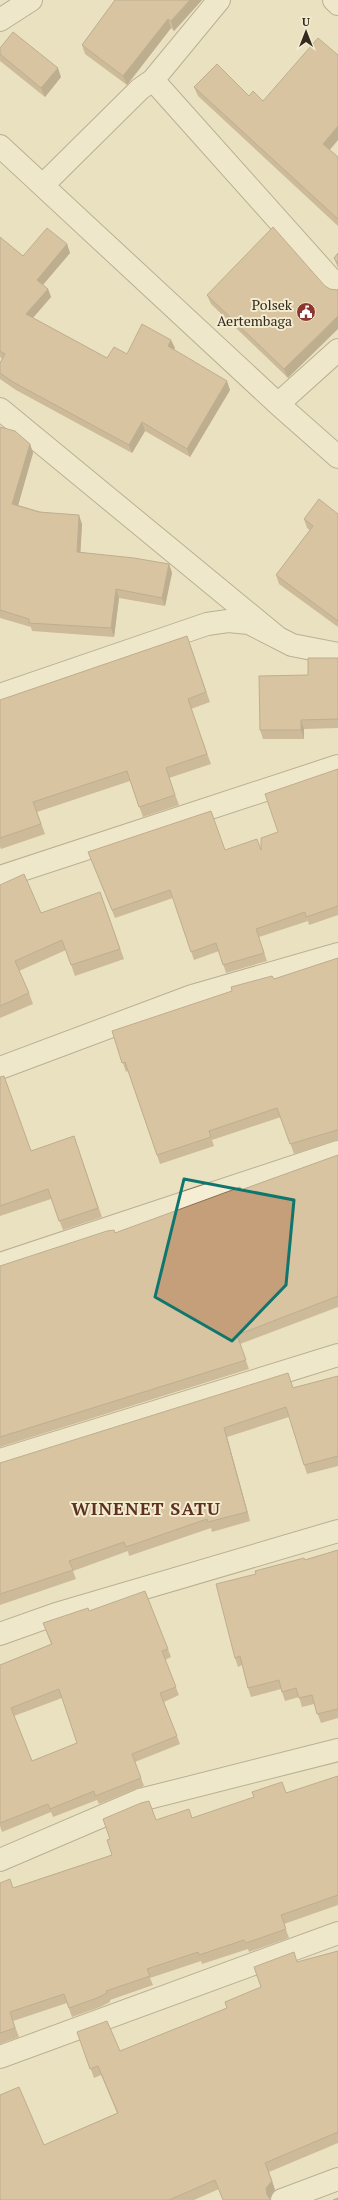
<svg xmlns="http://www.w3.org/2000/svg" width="338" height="2200" viewBox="0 0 338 2200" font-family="'PT Serif',serif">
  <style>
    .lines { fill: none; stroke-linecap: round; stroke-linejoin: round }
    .minor-casing { stroke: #82725a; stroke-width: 24 }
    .tertiary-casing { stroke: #82725a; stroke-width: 24 }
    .minor { stroke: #f6eed4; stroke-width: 22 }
    .tertiary { stroke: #f6eed4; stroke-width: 22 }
    .wall { fill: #a98969; fill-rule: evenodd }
    .shaded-wall { fill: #8a6f55 }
    .building { fill: #c59f7a; stroke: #8a6f55; fill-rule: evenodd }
    .marked { fill: none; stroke: #0f766e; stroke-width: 3; stroke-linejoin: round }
    .labels { text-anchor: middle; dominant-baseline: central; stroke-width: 4; stroke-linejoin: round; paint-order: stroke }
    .poi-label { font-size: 14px; fill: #33291d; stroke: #f2ebd0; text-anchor: end }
    .district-label { font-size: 18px; font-weight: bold; letter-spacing: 1px; fill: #5c3120; stroke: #f2ebd0 }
  </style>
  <rect width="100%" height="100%" fill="#eae1c1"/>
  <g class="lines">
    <g class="minor-casing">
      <path id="minor" d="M334 0 338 4
        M0 20 31 0
        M153 80 338 287
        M0 146 278 404 338 457
        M43 185 140 89 153 80 219 0
        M278 404 338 350
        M0 409 277 637
        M0 695 207 624 228 621 249 623 292 645 338 654
        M0 877 338 766
        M0 1264 338 1152
        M0 1460 338 1355
        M0 1634 56 1614 338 1531
        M0 1860 140 1800 338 1750
        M0 2057 338 1933
        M282 2200 338 2179"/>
    </g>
    <g class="tertiary-casing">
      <path id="tertiary" d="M0 1068 192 996 338 954"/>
    </g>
    <use href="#minor" class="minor"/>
    <use href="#tertiary" class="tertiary"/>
  </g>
  <path class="wall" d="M115 0H202L174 31 171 28 127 85 85 54 82 45Z
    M0 48 61 77 45 97 0 61Z
    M194 87 249 96 263 101 338 140 330 150 338 157V226L198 96Z
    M0 237 23 256 67 244 70 253 43 285 48 289 51 297 33 318 107 358 127 354 175 348 174 350 230 390 190 457 145 431 132 453 16 390 0 379V363L2 359 0 357Z
    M338 253V268L334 258Z
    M325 286 330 289 337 290 288 378 211 304 207 295Z
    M0 427 30 444 33 453 18 505 82 524 80 552 169 564 172 573 165 606 119 598 114 637 32 631 31 627 0 618Z
    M338 514V627L279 584 276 575 310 530 307 528 304 519Z
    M187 636 210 702 191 709 211 764 169 778 179 805 143 817 130 781 37 812 45 834 1 849 0 847V700Z
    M338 658V728L304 729V739H263L260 730 308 675Z
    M338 769V915L309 925 308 921 259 937 267 961 226 973 219 951 194 960 173 898 115 918 88 852 261 850Z
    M0 885 41 913 100 892 124 959 75 976 66 950 19 971 29 993 33 1004 0 1018Z
    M338 958V1140L294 1154 281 1117 212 1140 214 1146 160 1164 128 1071 126 1072 112 1031 274 979Z
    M0 1077 31 1151 74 1136 102 1217 63 1230 51 1199 0 1216Z
    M338 1155V1307L240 1344 249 1369 0 1447V1266L115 1233 241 1190Z
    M338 1376V1466L307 1474 289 1417 227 1437 250 1521 212 1532 211 1528 129 1556 128 1551 73 1571 76 1579 0 1605V1463Z
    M338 1550V1718L321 1723 314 1704 302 1707 299 1697 285 1701 281 1689 251 1697 248 1688 242 1665 238 1667 235 1658 256 1574Z
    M89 1611 168 1649 171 1657 165 1660 179 1695 164 1702 180 1744 135 1762 144 1786 99 1804 97 1800 53 1817 51 1812 2 1832 0 1826V1665L51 1644 43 1623ZM62 1698 77 1743 32 1761 14 1716Z
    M338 1776V1905L284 1924 289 1938 249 1952 248 1949 202 1964 201 1961 150 1978 153 1985 110 2000V2002L100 2007 72 2017 67 2003 13 2021 19 2037 0 2044V1883L13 1888 112 1855 156 1820 192 1818 286 1793Z
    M338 1951V2143L269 2172 275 2190 270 2198 219 2189 194 2200H0L44 2145 117 2113 101 2075 94 2078 77 2032 120 2051 227 2008 225 2002 261 1987 298 1962Z"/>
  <path class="shaded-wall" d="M190 0H202L174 31 171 21Z
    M168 19 171 28 127 85 123 76Z
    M58 68 61 77 45 97 41 88Z
    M338 126V140L326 153 323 144Z
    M67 244 70 253 40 288 37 280Z
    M48 289 51 297 29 322 26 314Z
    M338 316V329L288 378 284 369Z
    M171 340 175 348 171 355 168 346Z
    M227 381 230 390 190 457 187 449Z
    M142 422 145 431 132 453 129 445Z
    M30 444 33 453 16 513 12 504Z
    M79 515 82 524 80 561 77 552Z
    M169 564 172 573 165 606 162 598Z
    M116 589 119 598 114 637 111 628Z
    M301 720 304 729V739L301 730Z
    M224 1428 227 1437 250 1521 247 1512Z
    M272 2181 275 2190 270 2198V2200L267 2195 266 2188Z"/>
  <path class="building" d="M115 0H190L171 21 168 19 123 76 82 45Z
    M13 32 58 68 41 88 0 54V48Z
    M318 38 338 55V126L323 144 338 157V219L194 87 217 64 249 96 253 91 263 101Z
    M273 227 325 286 330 289 337 290 338 289V316L284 369 207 295Z
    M47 228 67 244 37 280 48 289 26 314 107 358 114 347 127 354 142 324 171 340 168 346 227 381 187 449 142 422 129 445 13 382 0 373V363L5 354 0 351V237L23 256Z
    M338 253V264L334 258Z
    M0 427 15 431 30 444 12 504 39 512 79 515 77 552 134 558 169 564 162 598 116 589 111 628 29 623V619L0 610Z
    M319 499 338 514V621L276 575 313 526 304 519Z
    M187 636 206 692 188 699 207 754 166 768 175 795 139 807 127 771 33 802 41 824 0 838V700Z
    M308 658H338V719L301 720V730H260L259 676 308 675Z
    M338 769V906L306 917 305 912 256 929 264 953 223 965 216 943 191 952 170 890 112 910 88 852 211 811 225 850 257 839 261 850V838L278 832 265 794Z
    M24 874 41 913 100 892 120 949 71 965 62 940 15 961 29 993 0 1006V885Z
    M338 958V1131L337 1130 290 1144 277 1108 209 1131 211 1137 157 1155 125 1062 122 1063 112 1031 232 991 231 987 272 976 274 979Z
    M4 1076 31 1151 74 1136 98 1208 59 1221 48 1189 0 1206V1077Z
    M338 1155V1296L237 1335 246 1360 0 1437V1266L107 1231 114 1230 115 1233 235 1189 240 1187 241 1190Z
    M288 1373 293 1388 338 1376V1456L304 1465 286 1407 224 1428 247 1512 208 1522 207 1519 126 1547 124 1542 69 1561 73 1570 0 1594V1463Z
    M338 1550V1709L317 1714 312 1695 299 1698 296 1688 282 1692 279 1680 248 1688 240 1656 235 1658 216 1584 256 1574 255 1571 304 1558 305 1560Z
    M145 1591 168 1649 162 1651 176 1687 160 1693 177 1736 132 1754 141 1778 95 1796 94 1791 50 1809 48 1804 0 1823V1665L52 1644 43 1623 88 1608 89 1611ZM59 1689 77 1743 32 1761 11 1708Z
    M338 1776V1895L281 1915 286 1929 246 1943 244 1940 199 1955 198 1952 147 1969 150 1976 106 1991 107 1993 97 1998 69 2008 64 1994 10 2012 15 2028 0 2033V1883L10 1879 13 1888 112 1855 107 1840 110 1839 103 1819 141 1803 149 1801 156 1820 189 1809 192 1818 254 1797 252 1792 282 1782 286 1793Z
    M338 1951V2132L265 2163 272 2181 266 2188 267 2195 271 2200H223L215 2180 169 2200H0V2095L19 2087 44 2145 118 2113 98 2066 90 2069 77 2032 107 2021 120 2051 227 2008 225 2002 261 1987 254 1967 294 1952 297 1962Z
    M338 2198V2200H333Z"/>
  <path d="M0 0H338V2200H0ZM184 1179 294 1200 286 1285 232 1341 155 1297Z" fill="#eae1c1" fill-opacity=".55" fill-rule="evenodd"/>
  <path class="marked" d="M184 1179 294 1200 286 1285 232 1341 155 1297Z"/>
  <defs>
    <g id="civic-disc" transform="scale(1)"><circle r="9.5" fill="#8c362f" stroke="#f2ebd0"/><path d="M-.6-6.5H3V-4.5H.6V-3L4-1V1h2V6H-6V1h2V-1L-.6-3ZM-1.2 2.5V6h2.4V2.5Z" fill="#fff"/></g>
  </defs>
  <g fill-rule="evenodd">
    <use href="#civic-disc" x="306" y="312"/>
  </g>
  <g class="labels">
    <g class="poi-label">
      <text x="292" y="304">Polsek<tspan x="292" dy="16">Aertembaga</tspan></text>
    </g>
    <g class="district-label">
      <text x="146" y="1508">WINENET SATU</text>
    </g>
  </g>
  <g transform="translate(306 32)" stroke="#f2ebd0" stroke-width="3" paint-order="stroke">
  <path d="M0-3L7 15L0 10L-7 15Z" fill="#33291d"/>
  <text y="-6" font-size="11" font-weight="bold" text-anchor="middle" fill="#33291d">U</text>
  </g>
</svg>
